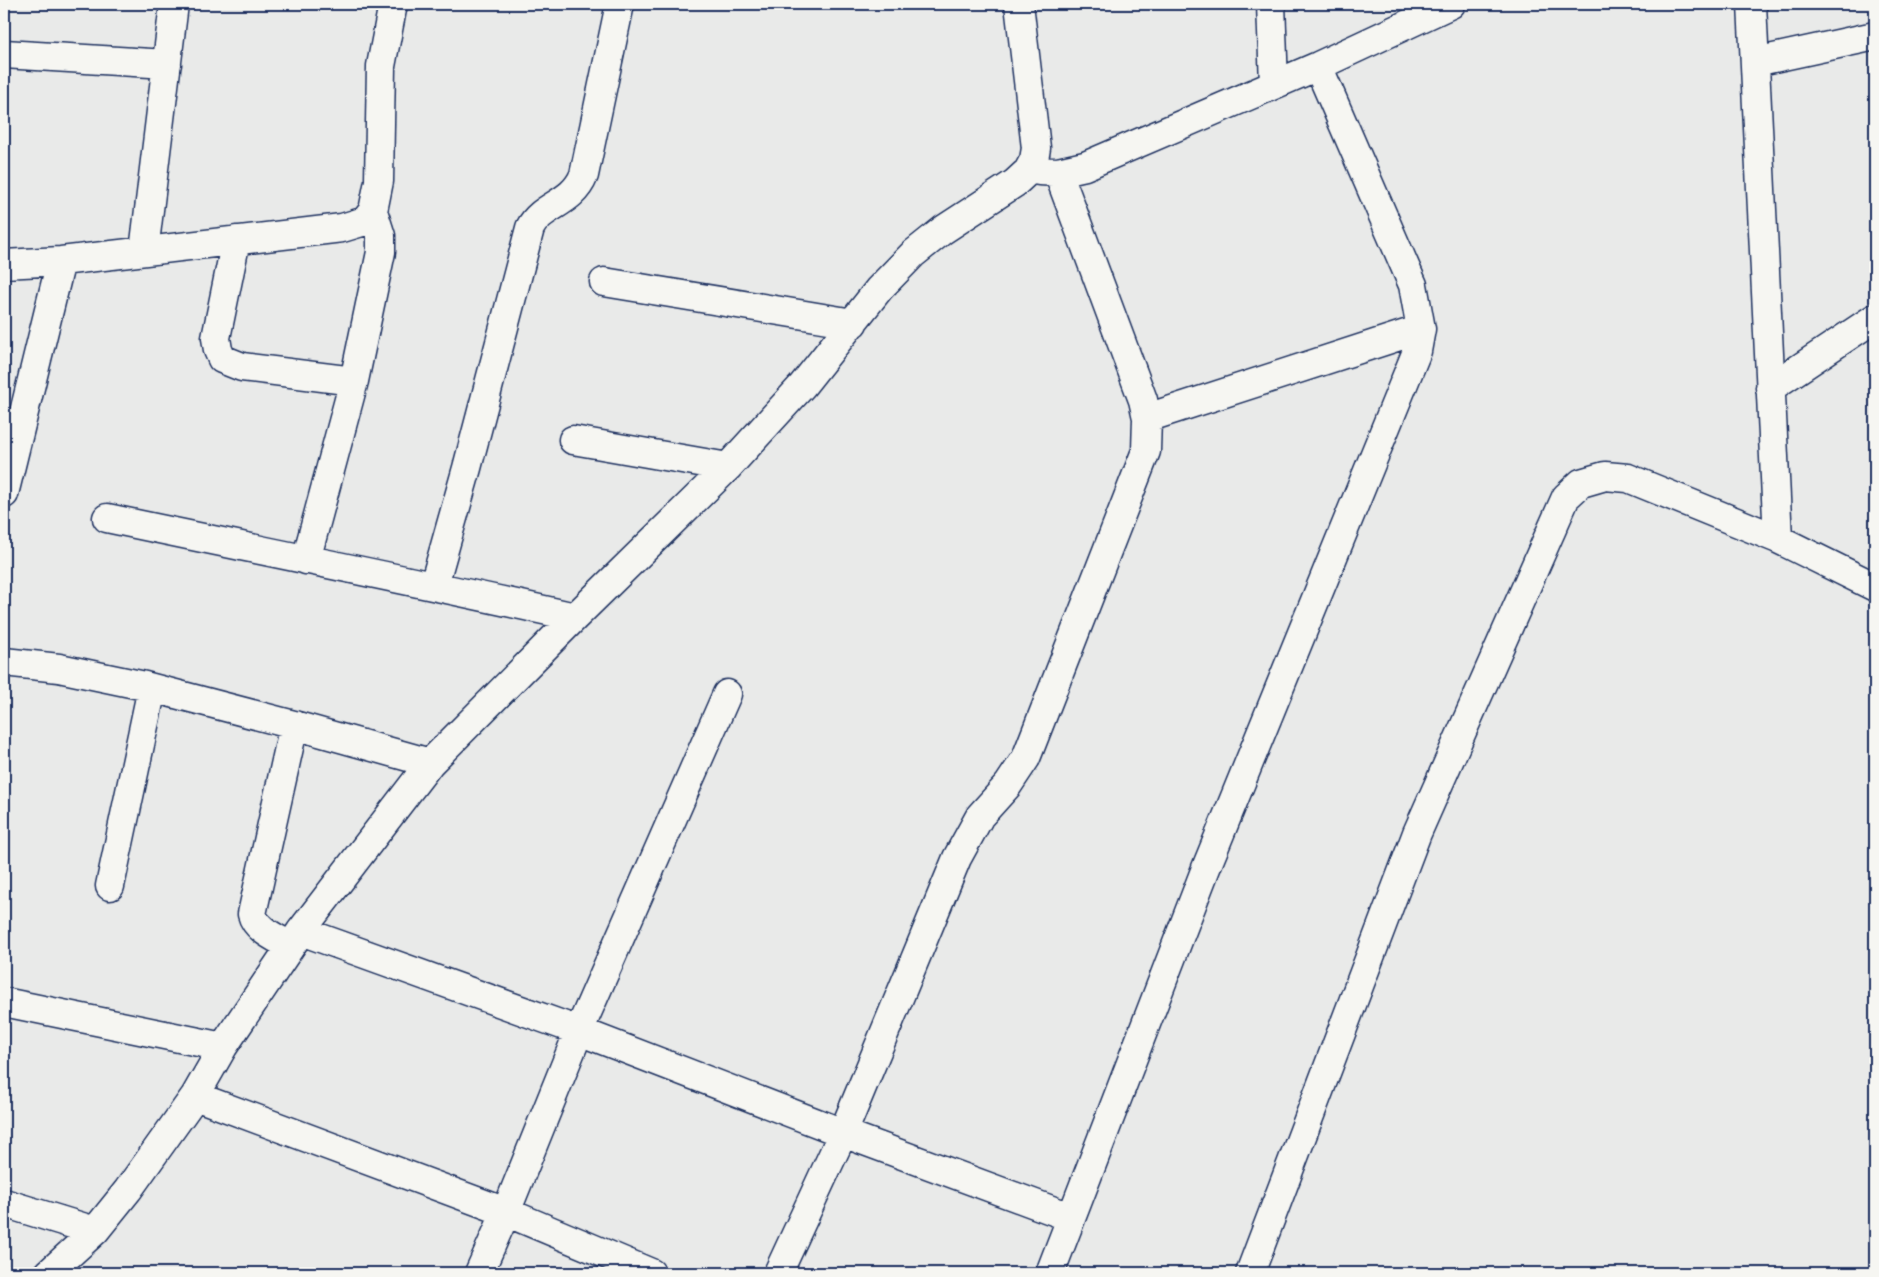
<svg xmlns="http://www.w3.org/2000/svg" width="1879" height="1277" viewBox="0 0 1879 1277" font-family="'Shantell Sans',sans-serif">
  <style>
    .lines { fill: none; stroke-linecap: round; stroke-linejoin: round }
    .minor-casing { stroke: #1b2f5e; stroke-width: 31 }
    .minor { stroke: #f6f6f2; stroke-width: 28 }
  </style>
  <rect width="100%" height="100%" fill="#e9eae9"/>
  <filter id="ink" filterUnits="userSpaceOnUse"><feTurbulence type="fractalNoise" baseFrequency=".02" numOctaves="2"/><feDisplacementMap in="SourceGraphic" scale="10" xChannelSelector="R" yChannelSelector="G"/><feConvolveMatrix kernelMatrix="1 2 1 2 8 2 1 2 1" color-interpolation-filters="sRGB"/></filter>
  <g filter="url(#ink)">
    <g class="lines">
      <g class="minor-casing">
        <path id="minor" d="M1271 4 1274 84
          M1752 4 1778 539
          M4 54 167 64
          M1755 62 1875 36
          M1039 171 1058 172 1085 166 1318 66 1451 4
          M236 240 216 338 218 350 222 359 242 367 354 381
          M144 251 174 4
          M4 264 61 261 342 228 365 221 373 211 379 181 381 66 393 4
          M604 282 853 323
          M1770 388 1875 318
          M1147 418 1421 329
          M573 440 728 467
          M4 494 61 261
          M107 518C263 551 420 582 575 617
          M306 560 354 381 381 252V236L373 211
          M434 585 467 468 530 228C542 204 572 205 584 175L620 4
          M4 662 59 668 145 686 294 725 430 763
          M110 886 152 688
          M301 931 579 1031 843 1133 1070 1217
          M290 946C277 938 256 930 252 914L294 725
          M4 1002 223 1047
          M195 1096 506 1212 651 1273
          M4 1203 95 1231
          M49 1273 95 1231 128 1190 195 1096 223 1047 301 931 430 763 575 617 728 467 802 386 879 289 913 254 943 230 1015 183 1028 171 1034 160 1036 148 1019 4
          M479 1273 506 1212 579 1031 727 694
          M778 1273 843 1133 957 858 980 816 1008 785 1026 758 1146 451 1147 418 1143 400 1058 172
          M1050 1273 1206 868 1417 351 1421 329 1413 285 1318 66
          M1250 1273 1417 833 1566 497 1581 483 1605 476 1628 478 1778 539 1875 587"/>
      </g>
      <use href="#minor" class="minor"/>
    </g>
  </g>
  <rect width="1879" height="1277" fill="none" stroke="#f6f6f2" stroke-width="20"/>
  <rect x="10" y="10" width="1859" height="1257" fill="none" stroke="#1b2f5e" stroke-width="2" filter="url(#ink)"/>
</svg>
